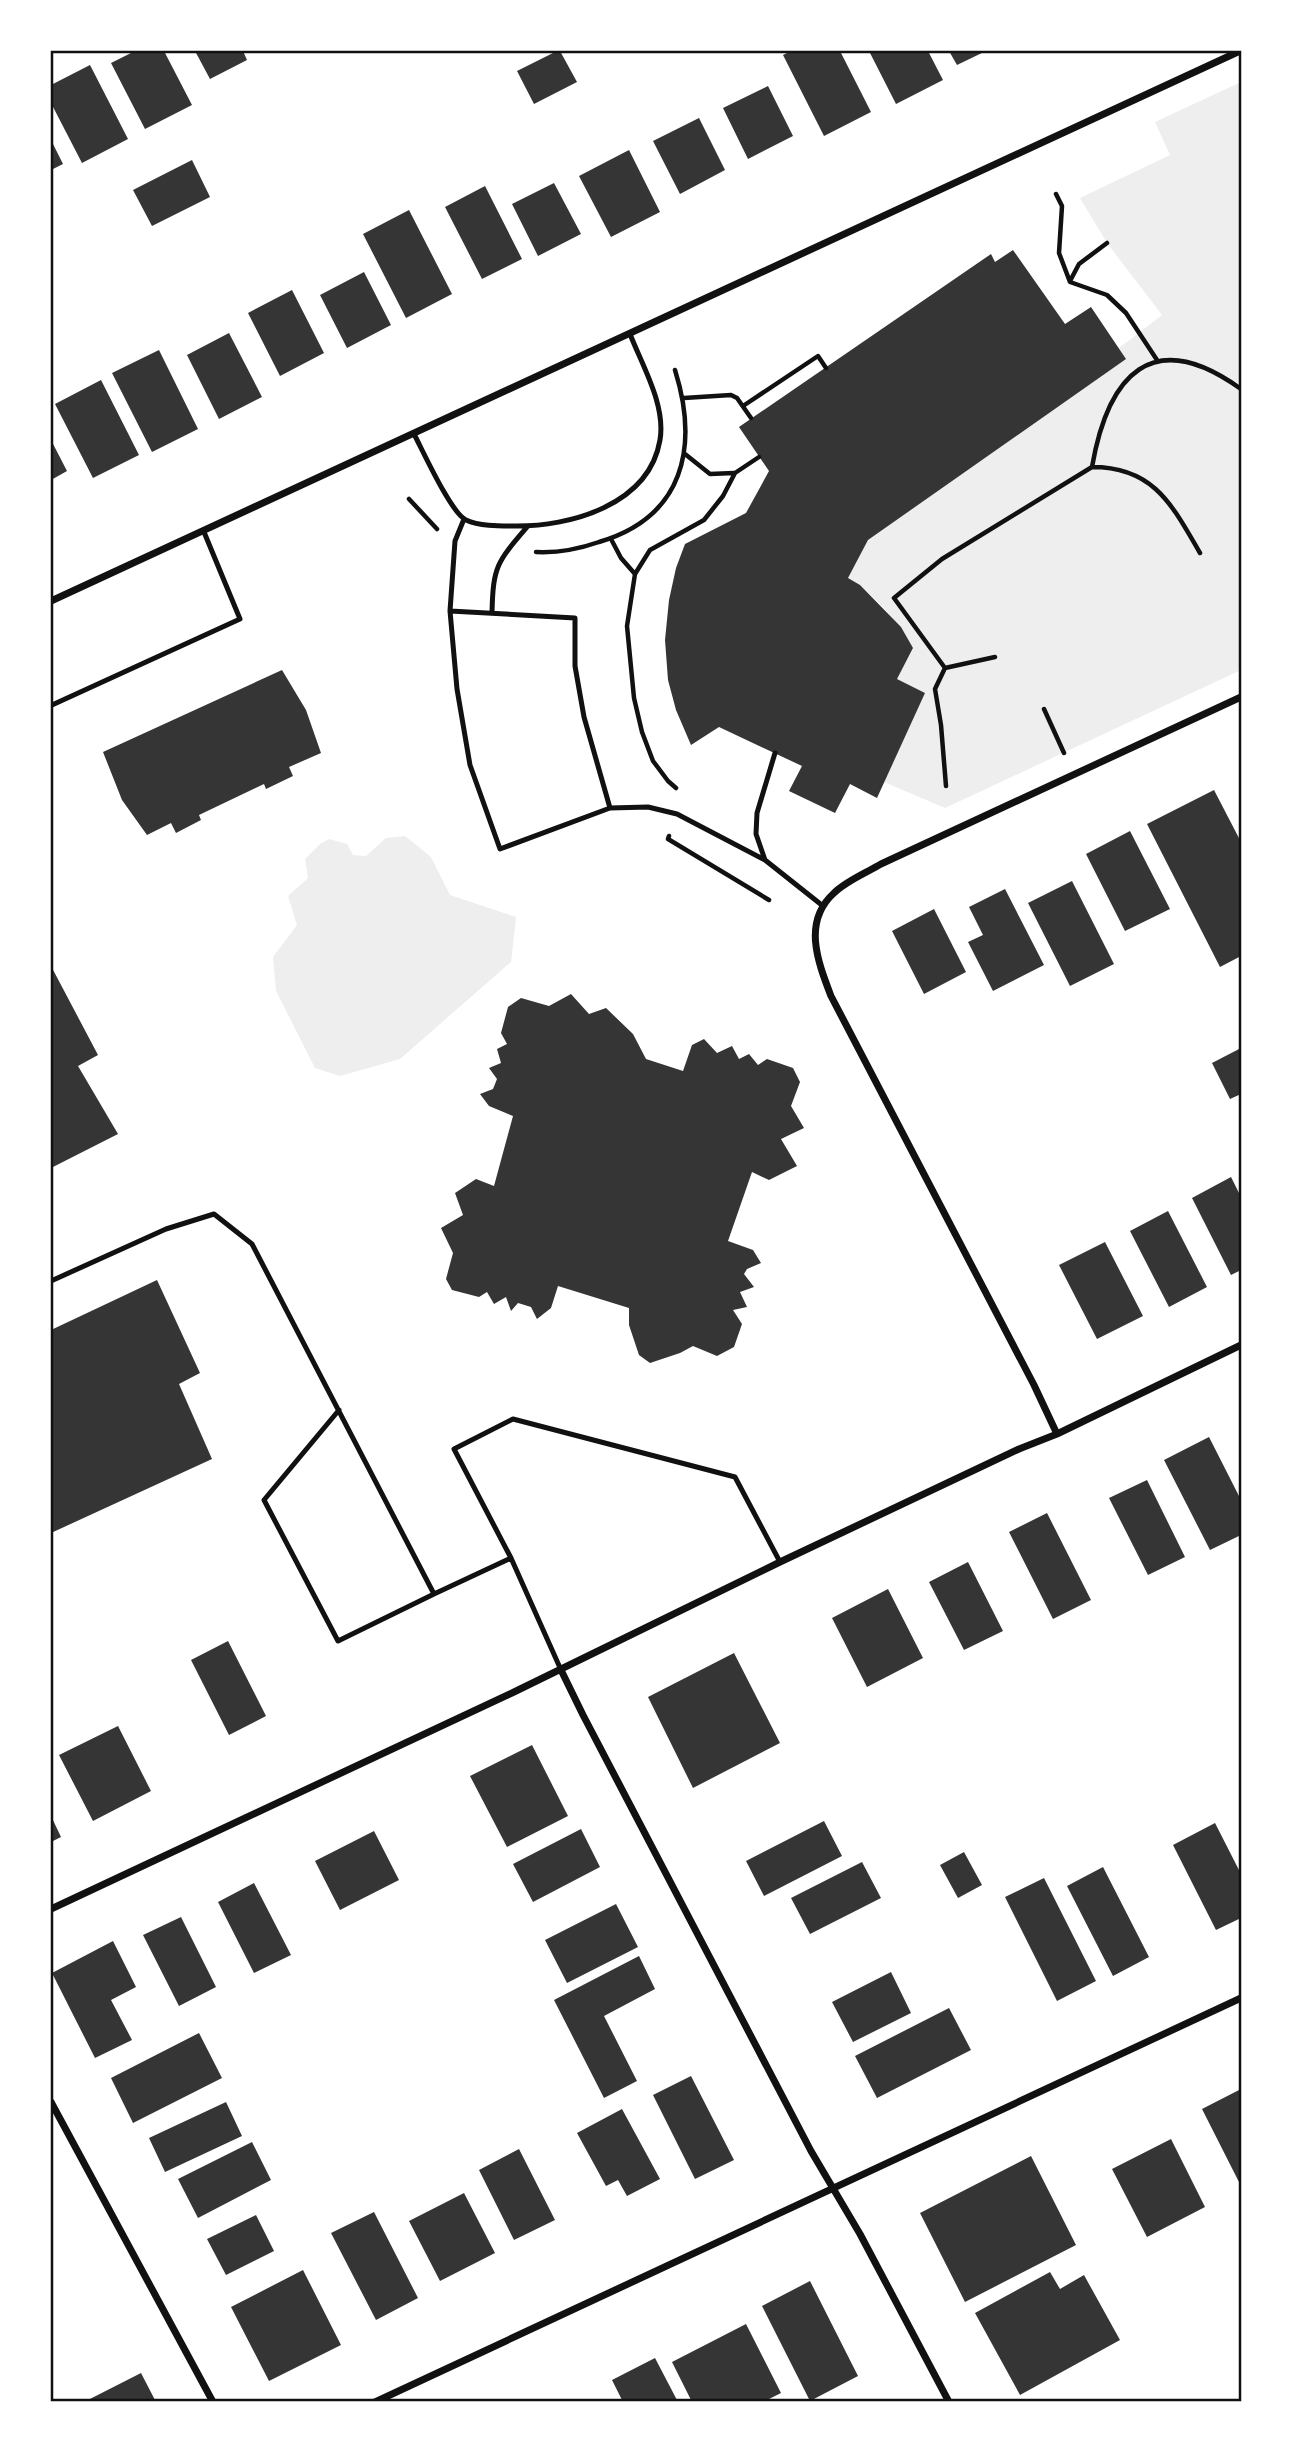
<svg xmlns="http://www.w3.org/2000/svg" width="1292" height="2453" viewBox="0 0 1292 2453" font-family="'Noto Sans',sans-serif">
  <style>
    .green { fill: #eee }
    .building { fill: #353535 }
    .lines { fill: none; stroke-linecap: round; stroke-linejoin: round }
    .path { stroke: #111; stroke-width: 4.5 }
    .service { stroke: #111; stroke-width: 5 }
    .minor { stroke: #111; stroke-width: 7 }
    .neatline { fill: none; stroke: #111; stroke-width: 2.5 }
  </style>
  <rect width="100%" height="100%" fill="#fff"/>
  <path class="green" d="M1241 82V670L945 808 884 782 925 693 897 679 913 649C897 620 876 595 848 578L868 540 1125 359 1119 348 1162 315 1107 243 1080 198 1170 155 1155 122Z
    M405 836 431 857 450 895 516 917 511 962 400 1059 340 1076 315 1068 276 991 273 957 297 925 288 896 308 878 305 859 320 844 329 839 347 844 353 855 366 856 386 838Z"/>
  <path class="building" d="M135 51H164L192 105 145 129 111 63Z
    M195 51H243L247 60 210 79Z
    M557 51H560L577 82 534 104 517 71Z
    M791 51H840L871 112 824 136 783 55Z
    M869 51H928L943 80 896 104Z
    M949 51H986L957 65Z
    M90 65 128 139 82 163 51 103V85Z
    M768 86 793 136 748 159 723 108Z
    M699 118 725 170 680 194 653 141Z
    M51 140 63 164 51 170Z
    M629 150 660 212 611 237 579 176Z
    M192 160 210 197 152 226 133 190Z
    M554 183 581 234 538 256 512 204Z
    M485 186 522 259 482 279 445 207Z
    M409 210 452 294 406 318 363 234Z
    M1013 250 1065 324 1091 307 1126 359 868 540 848 578 860 585 901 627 913 648 897 679 925 693 877 798 850 784 835 813 789 791 802 766 719 727 691 745 676 710 668 680 665 640 669 600 676 568 685 544 746 513 769 471 739 427 991 254 995 262Z
    M364 272 391 325 347 348 320 295Z
    M292 290 324 353 280 376 248 313Z
    M229 333 262 397 219 419 187 355Z
    M159 350 198 429 152 452 112 373Z
    M101 380 139 455 93 478 55 404Z
    M51 440 67 471 51 480Z
    M282 670 306 710 321 753 289 767 293 776 266 789 264 784 199 815 201 820 176 833 171 823 147 835 122 800 103 752Z
    M1214 790 1241 842V956L1220 967 1147 824Z
    M1130 831 1170 909 1125 931 1086 854Z
    M1072 881 1114 964 1070 986 1028 903Z
    M1005 889 1044 965 993 991 968 942 983 935 969 907Z
    M934 909 966 972 924 994 892 931Z
    M51 966 98 1055 78 1066 118 1134 51 1168Z
    M571 994 589 1014 606 1008 633 1034 646 1059 683 1071 692 1045 704 1039 717 1053 732 1046 739 1059 749 1054 758 1065 767 1059 793 1068 800 1082 791 1106 804 1128 781 1139 797 1166 769 1180 752 1172 728 1241 753 1250 761 1263 747 1269 744 1274 754 1287 740 1292 747 1307 733 1310 742 1324 734 1347 717 1356 693 1346 680 1353 650 1363 639 1355 629 1325V1308L558 1286 551 1308 537 1319 531 1307 518 1303 511 1311 506 1297 494 1304 487 1292 479 1297 452 1290 446 1279 453 1253 441 1228 463 1215 455 1193 476 1179 494 1186 513 1116 489 1106 480 1094 493 1089 497 1079 489 1068 501 1063 497 1049 507 1044 501 1033 508 1007 521 998 549 1006Z
    M1241 1048V1094L1230 1099 1212 1063Z
    M1231 1177 1241 1197V1270L1231 1275 1192 1198Z
    M1168 1211 1207 1287 1169 1307 1130 1231Z
    M1105 1242 1143 1316 1097 1339 1059 1265Z
    M157 1280 200 1373 179 1384 212 1459 51 1533V1330Z
    M1209 1437 1241 1500V1535L1210 1550 1164 1460Z
    M1147 1480 1185 1557 1148 1575 1109 1498Z
    M1047 1513 1091 1600 1053 1619 1009 1532Z
    M968 1562 1003 1631 964 1650 929 1582Z
    M888 1589 923 1658 867 1687 832 1618Z
    M228 1641 266 1716 229 1735 191 1660Z
    M734 1653 780 1743 693 1788 648 1697Z
    M118 1726 151 1791 93 1821 59 1755Z
    M532 1745 568 1816 507 1847 470 1776Z
    M51 1816 61 1837 51 1842Z
    M824 1821 842 1856 764 1896 746 1861Z
    M1215 1823 1241 1874V1918L1216 1930 1173 1845Z
    M581 1829 600 1867 533 1902 513 1864Z
    M374 1831 399 1880 340 1910 315 1861Z
    M964 1852 982 1885 958 1898 940 1865Z
    M862 1862 881 1898 810 1934 791 1898Z
    M1103 1867 1149 1957 1113 1976 1067 1886Z
    M1044 1878 1096 1981 1057 2001 1005 1897Z
    M254 1883 291 1955 254 1973 218 1902Z
    M616 1904 638 1947 567 1983 545 1940Z
    M181 1917 216 1987 179 2006 143 1935Z
    M113 1941 136 1987 111 2000 132 2040 95 2058 52 1973Z
    M639 1956 655 1989 604 2016 637 2081 604 2098 554 2000Z
    M891 1972 911 2013 853 2042 832 2002Z
    M949 2008 971 2050 877 2098 855 2056Z
    M199 2033 222 2078 133 2123 111 2078Z
    M691 2076 734 2160 695 2179 653 2095Z
    M1241 2089V2186L1202 2109Z
    M226 2102 242 2136 165 2172 149 2138Z
    M622 2109 660 2179 627 2196 618 2180 606 2186 577 2133Z
    M1171 2139 1205 2207 1147 2237 1112 2169Z
    M252 2142 271 2180 198 2218 178 2179Z
    M519 2149 555 2220 514 2240 479 2170Z
    M1031 2156 1076 2245 965 2302 920 2213Z
    M464 2193 495 2253 440 2281 409 2221Z
    M374 2212 418 2298 376 2320 331 2233Z
    M256 2215 274 2251 226 2275 207 2239Z
    M303 2270 341 2345 269 2381 231 2307Z
    M1050 2272 1060 2289 1084 2275 1120 2340 1020 2395 975 2313Z
    M810 2281 858 2376 810 2401 762 2306Z
    M746 2324 781 2393 763 2402H692L672 2362Z
    M655 2358 678 2402H623L612 2380Z
    M141 2373 156 2402H84Z"/>
  <g class="lines">
    <path class="path" d="M1056 194 1062 206 1059 253 1070 282 1107 295 1126 313 1157 360
      M1070 281 1079 264 1107 243
      M684 398 731 395 737 398 751 418
      M743 406 818 356 826 368
      M685 454 710 474 734 473
      M1092 467C1108 375 1152 325 1241 389
      M409 499 437 529
      M611 539 621 558 635 574
      M536 552C557 553 579 549 599 542 684 517 699 447 675 370
      M995 657 945 668 894 598 942 559 1092 467C1154 467 1172 505 1200 553
      M945 668 935 689 941 725 946 786
      M1044 709 1064 753
      M676 788 668 781 653 761 642 732 634 698 627 626 635 574 650 550 704 520 723 496 735 473 759 457
      M669 836 668 839 769 900"/>
    <path class="service" d="M414 434C423 451 451 513 466 520 479 526 498 526 513 526 570 527 649 505 660 440 666 405 642 365 630 334
      M450 611 455 541 464 519
      M492 613C493 566 497 562 528 526
      M52 705 240 619 204 532
      M610 808 584 717 575 666V618L450 611 457 689 470 765 500 849 610 808 648 807 677 814 765 860 823 906
      M765 860 756 834 757 813 775 753
      M51 1281 166 1229 214 1214 252 1244 434 1594 511 1558 561 1670
      M339 1410 264 1500 338 1641 434 1594
      M511 1558 454 1449 513 1419 735 1477 780 1562"/>
    <path class="minor" d="M51 601 1240 51
      M1057 1434 1034 1385 831 996C818 962 802 922 834 893 846 881 866 873 881 864L1241 697
      M561 1670 583 1715 811 2151 860 2234 949 2402
      M51 1909 514 1692 780 1562 1019 1449 1057 1434 1241 1345
      M51 2102 213 2402
      M375 2402 1241 1998"/>
  </g>
  <rect width="1292" height="2453" fill="none" stroke="#ffffff" stroke-width="105"/>
  <rect x="52" y="52" width="1188" height="2348" class="neatline"/>
</svg>
